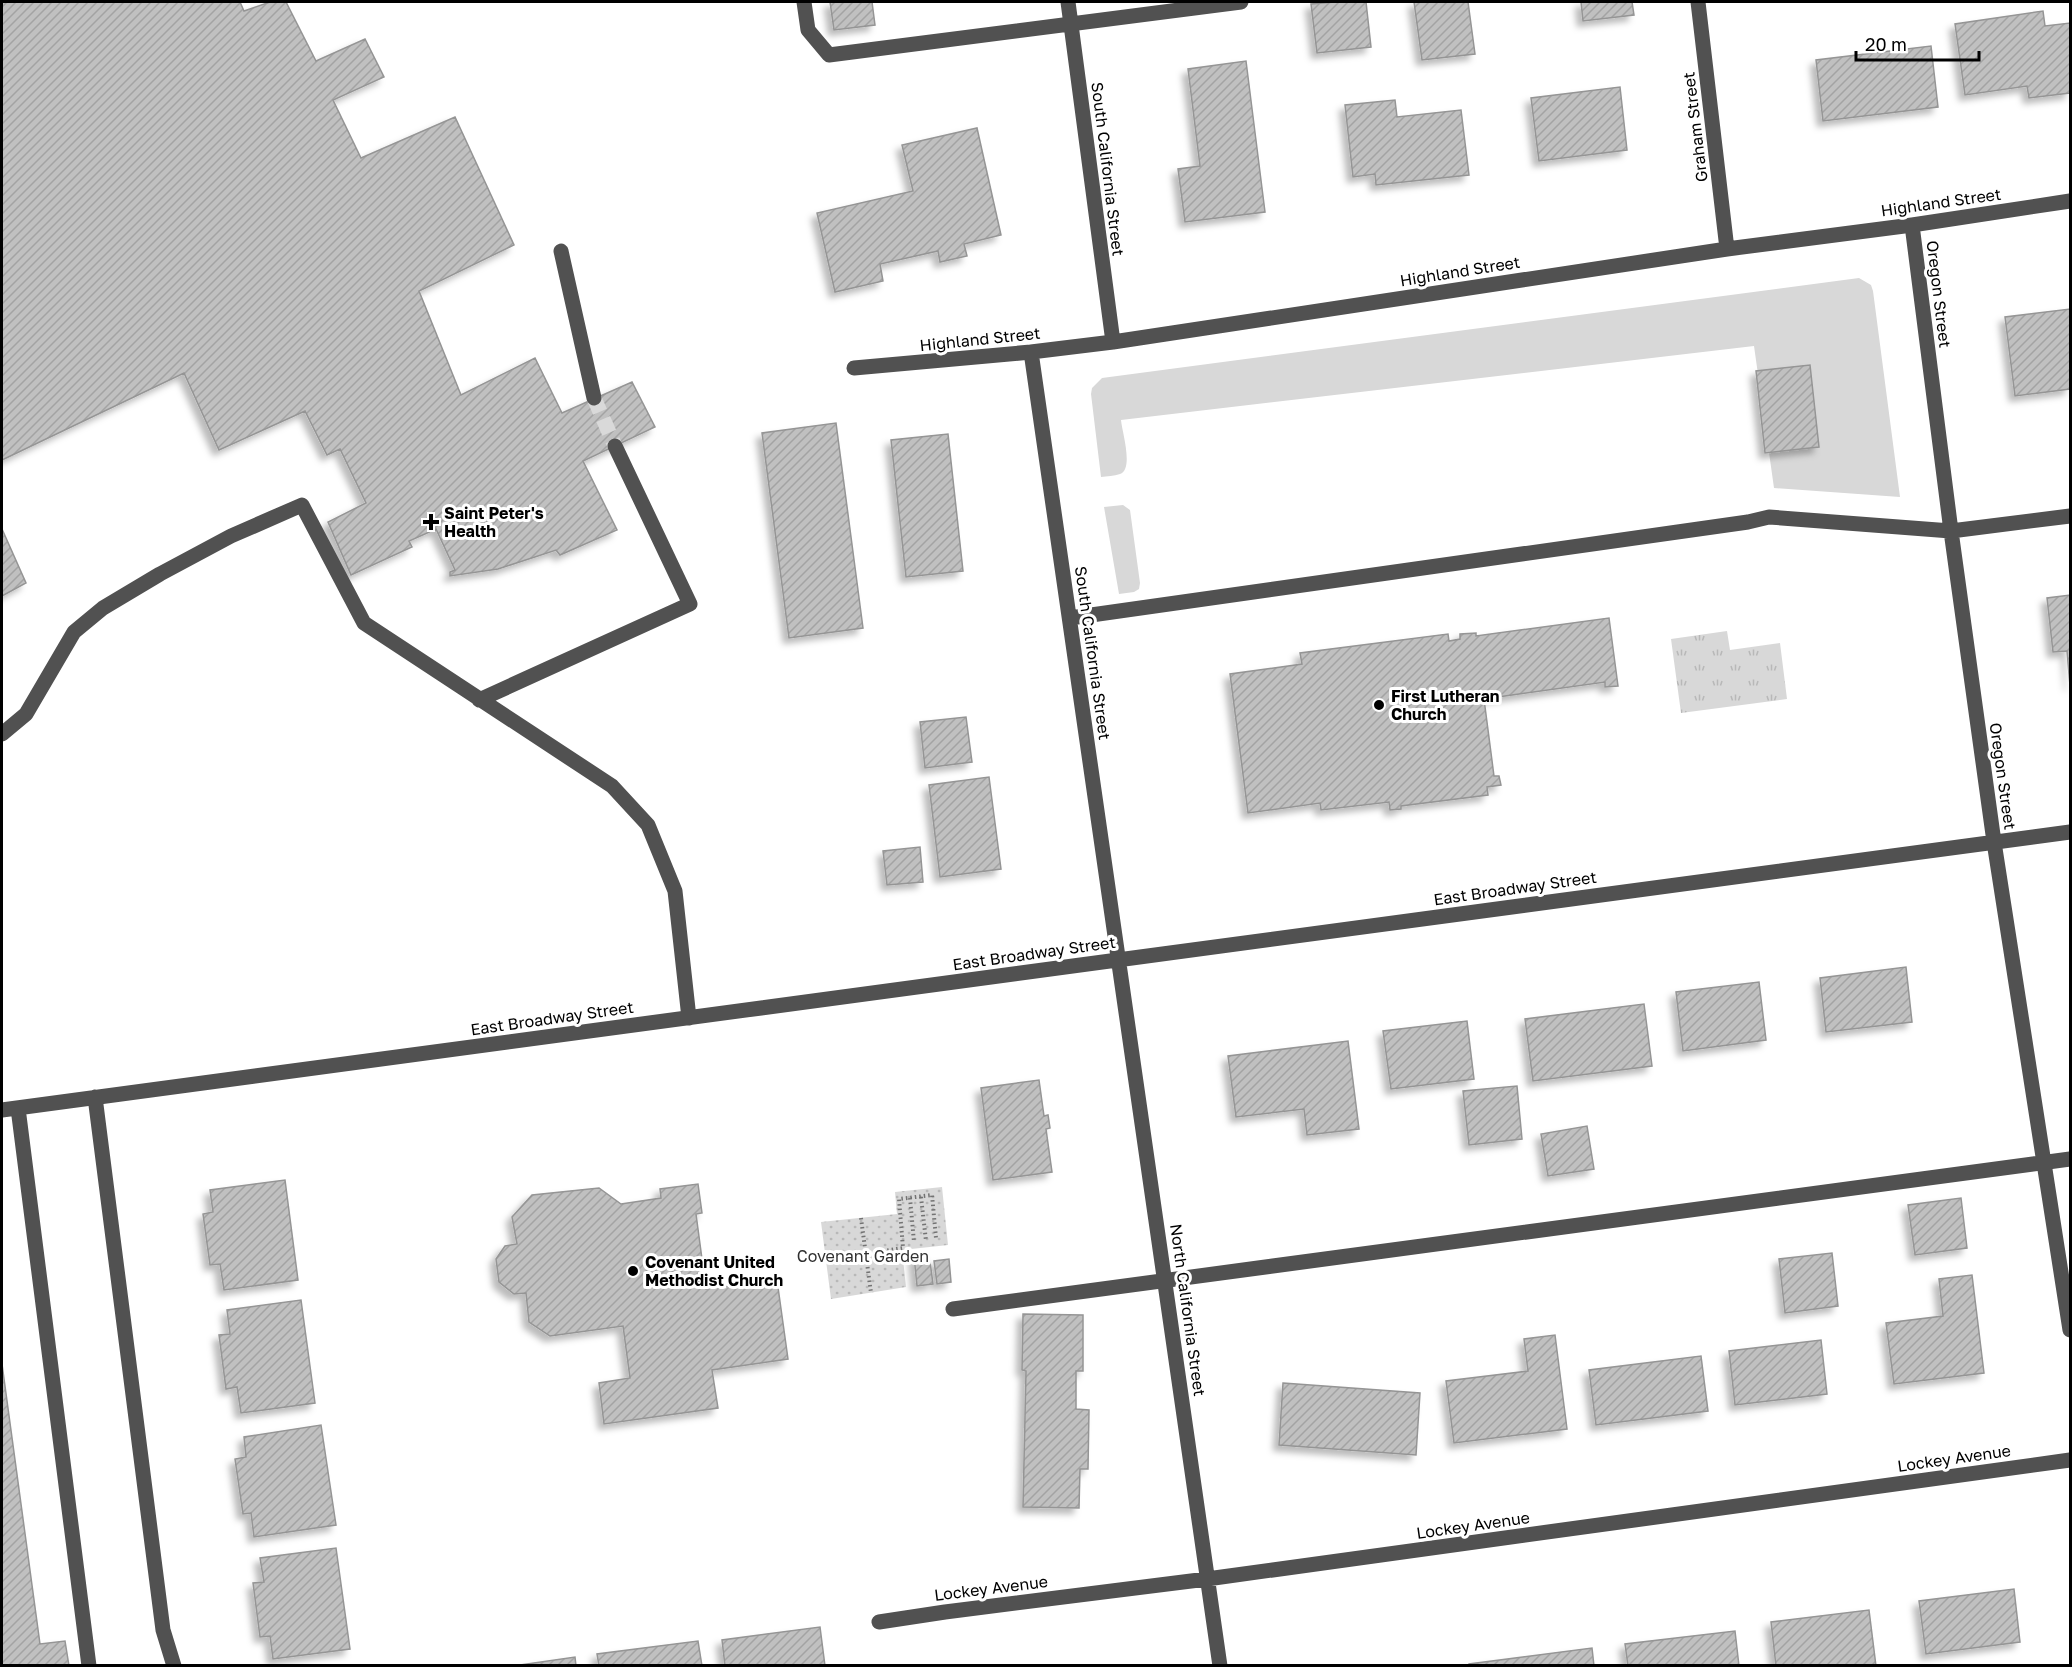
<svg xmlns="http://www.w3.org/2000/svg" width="2072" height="1667" viewBox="0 0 2072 1667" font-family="'Golos Text',sans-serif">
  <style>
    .grass { fill: #d8d8d8 }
    .park { fill: url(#park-tufts) }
    .garden { fill: url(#garden-dots) }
    .building { fill: url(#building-hatch); stroke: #959595; stroke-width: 1.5; filter: url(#shadow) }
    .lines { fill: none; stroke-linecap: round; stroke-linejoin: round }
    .minor-tunnel { stroke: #d9d9d9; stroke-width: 15; stroke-dasharray: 15 8; stroke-linecap: butt }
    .path { stroke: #737373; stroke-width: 4; stroke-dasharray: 1.5 3; stroke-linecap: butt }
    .minor { stroke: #515151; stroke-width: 15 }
    .poi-dot { fill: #000; stroke: #fff; stroke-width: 2 }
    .labels { text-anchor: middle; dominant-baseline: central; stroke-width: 6; stroke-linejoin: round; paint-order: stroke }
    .street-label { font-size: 16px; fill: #000; stroke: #fff }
    .poi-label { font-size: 16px; font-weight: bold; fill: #000; stroke: #fff; text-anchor: start }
    .park-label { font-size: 16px; fill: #2f2f2f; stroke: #fff }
  </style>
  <defs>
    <pattern id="park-tufts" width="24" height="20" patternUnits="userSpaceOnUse" patternTransform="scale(1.5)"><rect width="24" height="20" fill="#d8d8d8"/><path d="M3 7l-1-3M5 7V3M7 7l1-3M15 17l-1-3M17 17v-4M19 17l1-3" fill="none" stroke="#b8b8b8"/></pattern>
    <pattern id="garden-dots" width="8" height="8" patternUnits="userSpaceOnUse" patternTransform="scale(1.5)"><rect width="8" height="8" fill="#d8d8d8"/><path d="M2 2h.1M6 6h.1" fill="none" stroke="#b8b8b8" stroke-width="1.8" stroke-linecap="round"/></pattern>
    <pattern id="building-hatch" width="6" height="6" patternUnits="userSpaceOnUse" patternTransform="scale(1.5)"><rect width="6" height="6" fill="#c0c0c0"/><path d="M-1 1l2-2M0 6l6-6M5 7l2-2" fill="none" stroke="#a3a3a3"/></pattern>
    <filter id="shadow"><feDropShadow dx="-5.5" dy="5.5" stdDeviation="3" flood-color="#0004"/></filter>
  </defs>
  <rect width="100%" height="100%" fill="#fff"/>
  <path class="grass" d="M1859 278 1871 285 1873 291 1900 497 1774 488 1754 346 1121 420C1122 432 1134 469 1120 474 1114 476 1107 476 1101 477L1091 394 1092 388 1102 378Z
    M1123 505 1130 510 1140 583 1139 589 1134 592 1119 594 1104 507Z"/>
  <path class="park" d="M1727 631 1730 650 1780 643 1787 699 1681 713 1671 639Z"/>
  <path class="garden" d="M942 1187 948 1245 902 1250 906 1287 831 1299 821 1222 897 1214 895 1192Z"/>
  <path class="building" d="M2 2H240L244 11 270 2H286L316 61 365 39 384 77 333 100 361 158 455 117 514 245 419 291 461 395 535 358 562 413 632 382 655 427 583 461 617 530 560 555 556 550 498 569 450 576V572L455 570 436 529 409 541 412 547 351 575 328 522 366 503 340 449 327 455 305 411 219 450 184 373 2 460Z
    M830 2H872L875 25 834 30Z
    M1335 2H1366L1371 47 1317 53 1311 4Z
    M1414 2H1468L1475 54 1422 60Z
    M1581 2H1632L1634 15 1583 21Z
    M2043 11 2045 26 2070 23V93L2029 98 2027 86 1965 95 1955 24Z
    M1931 46 1938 107 1823 121 1816 60Z
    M1246 61 1265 212 1185 222 1178 169 1200 166 1188 69Z
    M1620 87 1627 150 1539 161 1531 98Z
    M1395 100 1397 117 1461 110 1469 175 1376 185 1375 174 1353 177 1345 105Z
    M977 128 1001 235 964 244 967 256 940 262 938 251 880 264 883 281 835 292 817 213 913 191 902 145Z
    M2070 309V389L2015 396 2005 317Z
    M1810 365 1819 447 1765 453 1756 371Z
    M836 423 863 628 789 638 762 433Z
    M948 434 963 571 906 577 891 440Z
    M2 529 26 583 2 596Z
    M2070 595V686L2067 651 2053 652 2047 598Z
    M1609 618 1618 686 1605 687V682L1484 699 1494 776H1499L1501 785 1487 787 1488 795 1401 806V809L1390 810 1389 802 1321 810 1320 803 1248 813 1230 674 1302 664 1300 653 1448 634 1449 641 1460 639V634L1476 633V636Z
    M966 717 972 762 925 768 920 722Z
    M989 777 1001 869 940 877 929 785Z
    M920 847 923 882 887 885 883 851Z
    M1906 967 1912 1022 1826 1032 1820 978Z
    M1759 982 1766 1040 1683 1051 1676 992Z
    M1644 1004 1652 1066 1533 1081 1525 1019Z
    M1467 1021 1474 1079 1391 1089 1383 1031Z
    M1348 1041 1359 1129 1307 1135 1304 1109 1236 1117 1228 1056Z
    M1039 1080 1044 1116 1048 1115 1050 1128 1046 1129 1052 1172 993 1180 981 1088Z
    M1517 1086 1522 1139 1469 1145 1463 1091Z
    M1587 1126 1594 1169 1548 1176 1541 1134Z
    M285 1180 298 1280 224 1290 220 1264 210 1265 203 1214 213 1212 210 1190Z
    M698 1184 702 1213 696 1214 706 1289 777 1280 788 1359 712 1370 718 1408 604 1424 599 1383 630 1378 623 1326 550 1336 529 1322 526 1293 514 1294 499 1282 496 1259 505 1246 517 1244 512 1217 532 1195 599 1188 621 1204 661 1198 660 1189Z
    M1961 1198 1967 1248 1915 1255 1908 1205Z
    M1832 1253 1838 1306 1785 1313 1779 1259Z
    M929 1254 933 1284 917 1286 914 1256Z
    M949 1259 951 1282 937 1284 934 1261Z
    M1972 1275 1984 1373 1894 1384 1886 1323 1943 1316 1939 1279Z
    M301 1300 315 1403 241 1413 237 1387 226 1389 219 1335 230 1334 227 1310Z
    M1023 1314 1083 1315V1371H1076V1409L1089 1410 1088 1469H1080L1079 1508 1023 1507 1026 1371 1022 1370Z
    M1555 1335 1567 1429 1454 1443 1446 1381 1528 1371 1524 1339Z
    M1821 1340 1827 1394 1735 1405 1729 1351Z
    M1701 1356 1708 1411 1596 1425 1589 1370Z
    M2 1364 40 1644 65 1641 69 1666H2Z
    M1283 1383 1420 1393 1416 1455 1279 1445Z
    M321 1425 336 1525 254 1537 251 1513 243 1514 235 1459 246 1457 244 1437Z
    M336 1548 350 1649 273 1659 270 1636 260 1637 253 1583 264 1582 260 1558Z
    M2014 1589 2020 1642 1926 1654 1919 1601Z
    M1869 1610 1876 1666H1776L1771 1622Z
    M820 1627 825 1666H725L722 1640Z
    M1735 1631 1739 1666H1628L1625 1644Z
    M698 1641 702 1666H599L597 1654Z
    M1592 1648 1594 1666H1469V1664Z
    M575 1657 576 1666H513Z"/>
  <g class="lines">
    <path class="minor-tunnel" d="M594 398 615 446"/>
    <path class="path" d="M921 1197 926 1241
      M910 1198 914 1242
      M861 1218 871 1293
      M825 1260 903 1248 899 1199 932 1195 936 1238"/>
    <path class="minor" d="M804 2 808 30 829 55 1241 2
      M1068 2 1113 342
      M1698 2 1727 249
      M1912 225 1951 531 1994 842 2070 1330
      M561 251 594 398
      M1031 352 1220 1666
      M854 368 1031 352 1113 342 1727 249 1912 225 2070 201
      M1070 618 1748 522 1769 517 1951 531 2070 516
      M479 700 690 604 615 446
      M2 734 26 714 74 632 103 608 160 574 231 536 302 505 364 623 612 786 648 825 675 891 689 1018
      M95 1097 163 1630 174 1666
      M18 1108 89 1666
      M2 1110 2070 832
      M953 1309 2070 1159
      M879 1622 945 1612 1207 1579 2070 1460"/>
  </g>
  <g class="poi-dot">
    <path d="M428 513h6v6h6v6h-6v6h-6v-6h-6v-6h6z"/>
    <circle cx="1379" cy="705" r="6"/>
    <circle cx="633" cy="1271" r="6"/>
  </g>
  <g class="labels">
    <g class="street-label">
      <text transform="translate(1695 127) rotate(-97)">Graham Street</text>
      <text transform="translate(1108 169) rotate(83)">South California Street</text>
      <text transform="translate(1941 202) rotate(-8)">Highland Street</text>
      <text transform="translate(1460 271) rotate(-9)">Highland Street</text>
      <text transform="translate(1939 294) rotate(83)">Oregon Street</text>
      <text transform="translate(980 339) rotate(-6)">Highland Street</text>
      <text transform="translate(1093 653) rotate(82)">South California Street</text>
      <text transform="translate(2003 776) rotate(82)">Oregon Street</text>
      <text transform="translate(1515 888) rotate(-8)">East Broadway Street</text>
      <text transform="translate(1034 953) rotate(-8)">East Broadway Street</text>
      <text transform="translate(552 1018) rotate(-8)">East Broadway Street</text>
      <text transform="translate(1188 1310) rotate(82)">North California Street</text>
      <text transform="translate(1954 1458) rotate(-8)">Lockey Avenue</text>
      <text transform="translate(1473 1525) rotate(-8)">Lockey Avenue</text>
      <text transform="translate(991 1588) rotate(-7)">Lockey Avenue</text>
    </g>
    <g class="poi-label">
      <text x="444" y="513">Saint Peter's<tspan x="444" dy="18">Health</tspan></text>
      <text x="1391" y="696">First Lutheran<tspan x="1391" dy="18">Church</tspan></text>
      <text x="645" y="1262">Covenant United<tspan x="645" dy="18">Methodist Church</tspan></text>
    </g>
    <g class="park-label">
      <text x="863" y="1256">Covenant Garden</text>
    </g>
  </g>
  <rect width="2072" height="1667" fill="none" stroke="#000000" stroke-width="6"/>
  <path d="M1856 51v9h123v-9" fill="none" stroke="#000000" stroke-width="3"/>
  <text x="1865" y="51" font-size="18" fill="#000000" stroke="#ffffff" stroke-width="4.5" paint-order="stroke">20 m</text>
</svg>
